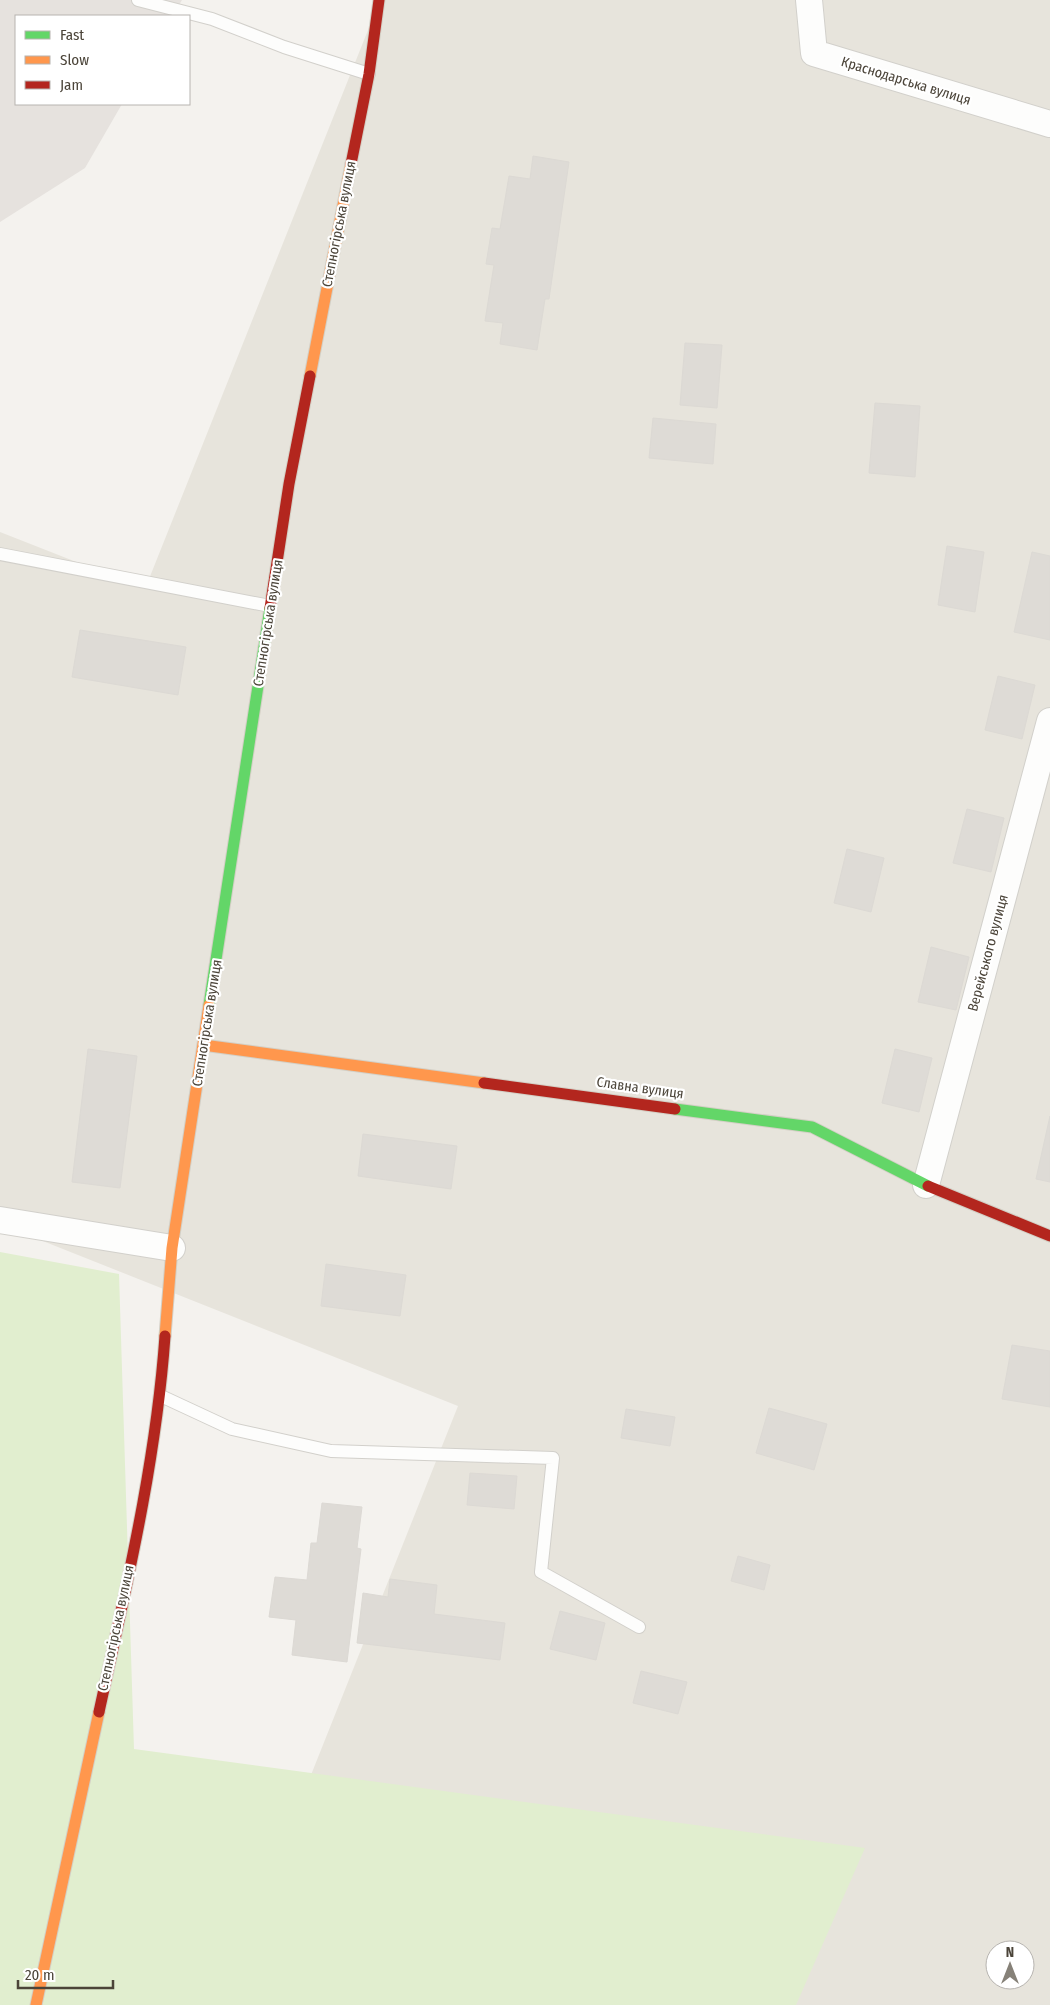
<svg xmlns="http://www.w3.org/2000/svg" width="1050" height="2005" viewBox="0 0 1050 2005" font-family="'Fira Sans Condensed',sans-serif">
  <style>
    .residential { fill: #e7e4dc; fill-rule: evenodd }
    .industrial { fill: #e6e2de }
    .green { fill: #e1eecf }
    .building { fill: #dedbd6; stroke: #dcd9d4 }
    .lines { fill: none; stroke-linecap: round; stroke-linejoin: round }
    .lane-casing { stroke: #d2d0cb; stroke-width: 14 }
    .street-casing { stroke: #d2d0cb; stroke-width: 28 }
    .fast-casing { stroke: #d3cfc5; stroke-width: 13 }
    .slow-casing { stroke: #d3cfc5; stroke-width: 13 }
    .jam-casing { stroke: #d3cfc5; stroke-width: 13 }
    .lane { stroke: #fdfdfc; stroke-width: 12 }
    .street { stroke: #fdfdfc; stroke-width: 26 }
    .fast { stroke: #63d668; stroke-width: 11 }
    .slow { stroke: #ff974d; stroke-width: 11 }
    .jam { stroke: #b3261e; stroke-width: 11 }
    .labels { text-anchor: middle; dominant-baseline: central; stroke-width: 4.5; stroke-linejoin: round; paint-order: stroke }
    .street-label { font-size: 14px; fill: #4b4439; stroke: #fff }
  </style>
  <rect width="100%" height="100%" fill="#f4f2ee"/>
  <path class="residential" d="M380 0H1050V2005H488L256 1913 458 1406 0 1224V532L145 589ZM995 1950H1025V1980H995Z"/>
  <path class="industrial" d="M0 0H182L172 16H16V104H122L85 168 0 222Z"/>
  <path class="green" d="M0 1252 119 1274 134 1749 865 1848 796 2005H0Z"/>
  <path class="building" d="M533 156 569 162 549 299H545L537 350 500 344 503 323 485 321 494 265 486 264 492 228 500 229 509 176 530 179Z
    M685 343 722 345 717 408 680 405Z
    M875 403 920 406 915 477 869 473Z
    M653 418 716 424 713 464 649 458Z
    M947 546 984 552 975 612 938 605Z
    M1032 552 1050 556V640L1014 632Z
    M80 630 186 647 178 695 72 677Z
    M998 676 1035 685 1022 739 985 730Z
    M967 809 1004 818 991 872 953 863Z
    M847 849 884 858 871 912 834 903Z
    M931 947 969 957 956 1010 918 1002Z
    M88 1049 137 1056 120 1188 72 1182Z
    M895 1049 932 1058 919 1112 882 1103Z
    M1050 1116V1182L1036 1179Z
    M363 1134 457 1146 451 1189 358 1176Z
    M326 1264 406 1275 400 1316 321 1306Z
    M1012 1345 1050 1351V1407L1002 1399Z
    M769 1408 827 1424 814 1470 756 1453Z
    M626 1409 675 1417 670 1446 621 1438Z
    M470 1473 517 1476 514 1509 467 1505Z
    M322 1503 362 1507 357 1548 361 1549 347 1662 292 1655 296 1620 269 1617 275 1577 307 1580 311 1543H317Z
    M738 1556 770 1565 764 1590 731 1581Z
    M390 1579 437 1585 434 1614 505 1623 500 1660 357 1643 363 1593 388 1597Z
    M560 1611 605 1623 596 1660 550 1649Z
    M641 1671 687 1682 678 1714 633 1703Z"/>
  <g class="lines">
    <g class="lane-casing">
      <path id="lane" d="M138 0 212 19 284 47 369 74
        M0 554 270 606
        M161 1396 232 1429 331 1451 553 1458 541 1572 639 1627"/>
    </g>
    <g class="street-casing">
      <path id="street" d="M809 0 814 53 1050 124
        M926 1185 1050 721
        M0 1220 172 1248"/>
    </g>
    <g class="fast-casing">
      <path id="fast" d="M209 1005 270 608
        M675 1109 812 1127 928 1186"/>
    </g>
    <g class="slow-casing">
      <path id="slow" d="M310 376 351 164
        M203 1045 484 1083
        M165 1336 172 1248 209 1005
        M36 2005 99 1712"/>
    </g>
    <g class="jam-casing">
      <path id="jam" d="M351 164 369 74 379 0
        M270 608 289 484 310 376
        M484 1083 675 1109
        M928 1186 1050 1236
        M99 1712C126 1588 156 1463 165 1336"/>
    </g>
    <use href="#lane" class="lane"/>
    <use href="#street" class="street"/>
    <use href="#fast" class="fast"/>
    <use href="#slow" class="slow"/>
    <use href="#jam" class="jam"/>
  </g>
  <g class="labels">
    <g class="street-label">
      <text transform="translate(906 81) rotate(17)">Краснодарська вулиця</text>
      <text transform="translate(339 224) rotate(-79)">Степногірська вулиця</text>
      <text transform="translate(268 623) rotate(-81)">Степногірська вулиця</text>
      <text transform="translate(988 953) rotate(-75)">Верейського вулиця</text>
      <text transform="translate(207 1023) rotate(-81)">Степногірська вулиця</text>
      <text transform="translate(640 1088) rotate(8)">Славна вулиця</text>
      <text transform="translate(116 1628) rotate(-78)">Степногірська вулиця</text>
    </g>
  </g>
  <rect x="15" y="15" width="175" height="90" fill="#ffffff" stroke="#b7b4b0"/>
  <rect x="25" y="31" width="25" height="8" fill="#63d668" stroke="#b7b4b0"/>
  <text x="60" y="40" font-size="15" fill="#4b4439">Fast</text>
  <rect x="25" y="56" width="25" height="8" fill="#ff974d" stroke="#b7b4b0"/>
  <text x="60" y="65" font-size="15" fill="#4b4439">Slow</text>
  <rect x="25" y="81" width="25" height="8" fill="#b3261e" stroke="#b7b4b0"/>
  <text x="60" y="90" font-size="15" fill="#4b4439">Jam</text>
  <g transform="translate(1010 1965)"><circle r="24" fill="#ffffff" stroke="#b7b4b0"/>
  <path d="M0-4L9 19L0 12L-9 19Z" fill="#868178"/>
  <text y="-8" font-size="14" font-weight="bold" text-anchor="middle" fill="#4b4439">N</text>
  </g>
  <path d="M18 1980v8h95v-8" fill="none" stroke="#4b4439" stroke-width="2.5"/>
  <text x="25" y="1980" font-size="15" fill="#4b4439" stroke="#ffffff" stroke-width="4" paint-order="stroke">20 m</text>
</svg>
